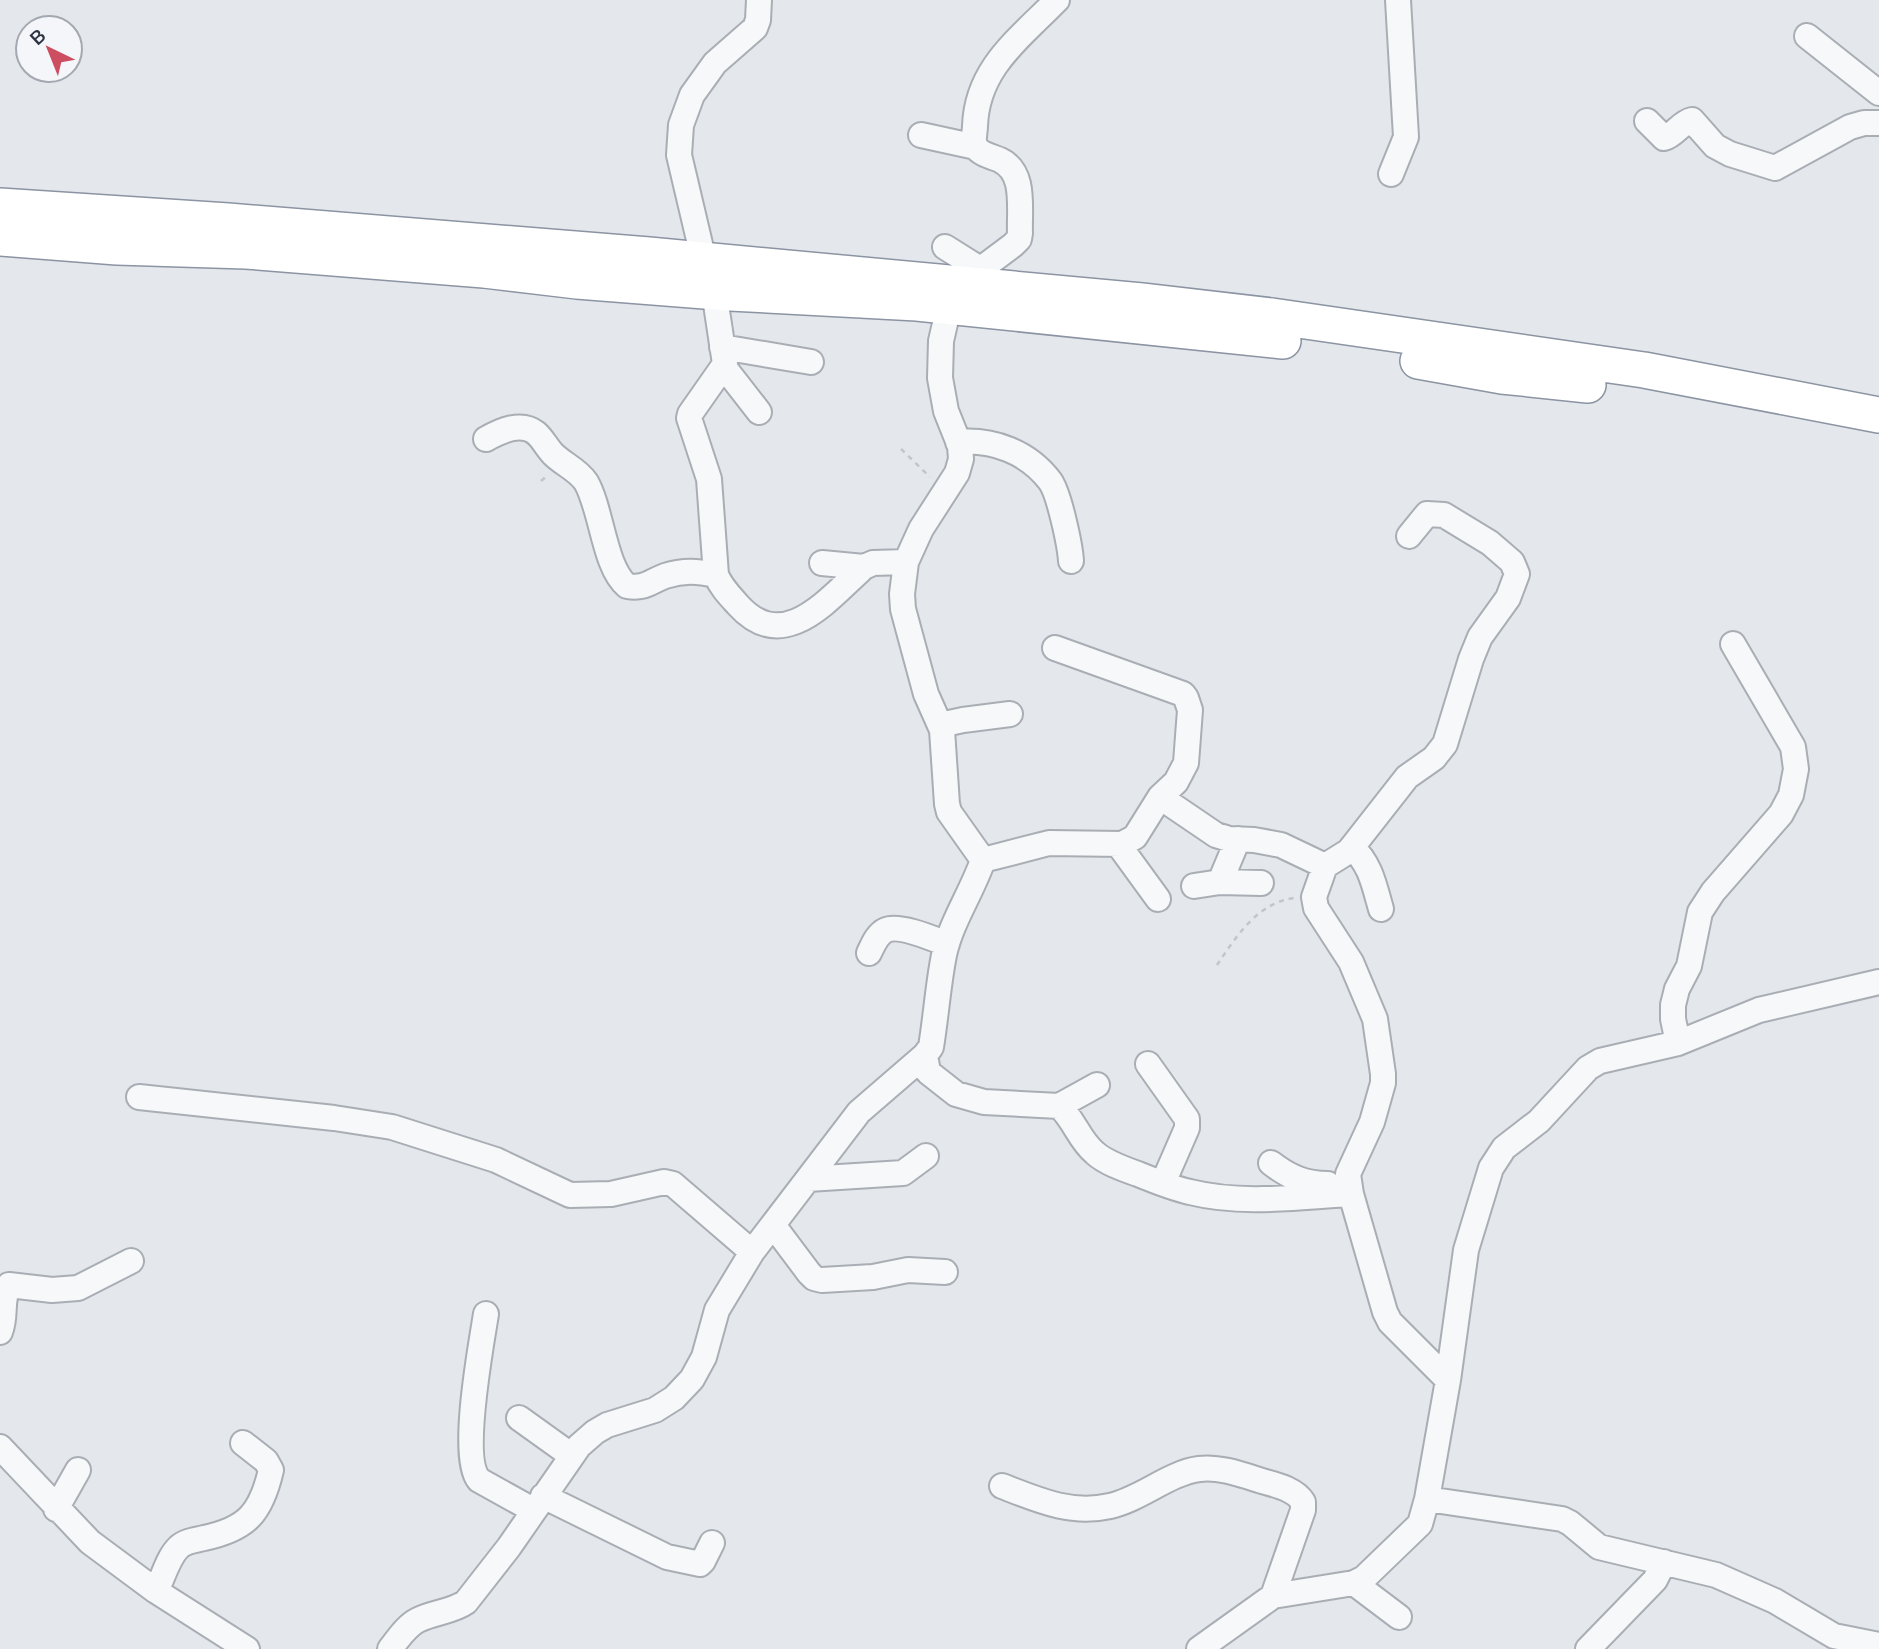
<svg xmlns="http://www.w3.org/2000/svg" width="1879" height="1649" viewBox="0 0 1879 1649" font-family="'Nunito Sans',sans-serif">
  <style>
    .lines { fill: none; stroke-linecap: round; stroke-linejoin: round }
    .minor-casing { stroke: #a9aeb5; stroke-width: 28 }
    .highway-casing { stroke: #8b94a2; stroke-width: 38 }
    .path { stroke: #c2c5ca; stroke-width: 2.5; stroke-dasharray: 5 5; stroke-linecap: butt }
    .minor { stroke: #f7f8fa; stroke-width: 24 }
    .highway { stroke: #fff; stroke-width: 35 }
  </style>
  <rect width="100%" height="100%" fill="#e4e7eb"/>
  <g class="lines">
    <g class="minor-casing">
      <path id="minor" d="M1807 36 1879 93
        M1647 121 1664 138C1675 135 1680 123 1692 120L1715 146 1730 154 1775 168 1850 127 1864 123H1879
        M921 135 976 147
        M1391 174 1406 137 1398 0
        M945 247 980 269
        M704 261 679 155 681 125 692 95 715 63 755 28 758 20 759 0
        M961 284 1013 245 1019 239 1020 233C1019 208 1026 172 1000 160 993 157 980 154 976 147 972 142 975 132 975 126 977 68 1019 39 1057 0
        M714 291 725 364 690 414 689 418 709 479 716 575C721 587 729 595 738 605 784 656 828 599 864 567L873 563 906 562
        M722 347 811 362
        M724 367 759 412
        M486 439C500 431 521 421 536 433 543 439 547 448 553 454 564 465 577 469 586 482 602 510 604 567 627 586 645 589 649 582 665 576 683 570 698 571 716 575
        M958 442C993 439 1028 452 1050 481 1059 493 1070 545 1071 561
        M1409 536 1427 514 1444 515 1490 543 1512 562 1517 574 1508 598 1480 637 1471 659 1445 744 1434 758 1407 777 1349 851 1325 866 1314 897 1316 908 1351 962 1375 1019 1383 1074V1083L1372 1122 1348 1174 1351 1194 1385 1312 1390 1322 1448 1380
        M822 563 864 567
        M940 725 963 720 1010 714
        M1160 797 1216 835 1229 839 1254 840 1281 845 1325 866
        M1118 844 1158 899
        M1352 847C1371 865 1374 885 1381 909
        M983 860 1049 843 1122 844 1135 837 1160 797 1176 782 1186 763 1190 710 1186 698 1183 694 1055 648
        M1220 882 1238 839
        M1194 886 1220 882 1261 883
        M869 953C873 945 877 934 886 930 899 924 934 939 947 944
        M1678 1043 1673 1019V1005L1677 989 1689 966 1700 912 1713 892 1781 814 1791 795 1796 769 1793 747 1733 644
        M925 1055 928 1072 956 1094 984 1102 1059 1106C1074 1119 1079 1140 1095 1153 1106 1163 1124 1169 1138 1174 1155 1181 1172 1188 1190 1192 1242 1205 1298 1197 1351 1194
        M1148 1064 1187 1119V1128L1163 1183
        M139 1097 334 1118 392 1127 496 1160 570 1195 611 1194 664 1182 673 1184 752 1252
        M1059 1106 1097 1085
        M1271 1163C1289 1177 1305 1184 1328 1184
        M808 1179 903 1173 926 1156
        M773 1225 809 1273 814 1278 822 1280 873 1277 908 1270 945 1272
        M486 1314C481 1345 460 1458 479 1480L533 1510
        M0 1332C7 1314 0 1302 9 1285L52 1290 78 1288 131 1261
        M519 1418 572 1456
        M0 1447 90 1542 156 1591 247 1649
        M1002 1486C1038 1500 1071 1515 1110 1506 1141 1499 1169 1473 1199 1469 1219 1466 1243 1475 1262 1481 1276 1485 1295 1489 1303 1502V1510L1273 1596
        M543 1496 667 1557 700 1564 703 1561 712 1543
        M1427 1499 1562 1519 1570 1523 1599 1547 1716 1575 1775 1601 1834 1636 1879 1645
        M56 1509 78 1470
        M1354 1583 1399 1617
        M156 1591C163 1578 168 1557 179 1547 185 1541 196 1540 204 1538 247 1529 261 1513 271 1470L266 1461 243 1443
        M390 1649C398 1639 406 1626 418 1620 434 1612 452 1612 466 1602L509 1547 579 1446 595 1432 607 1425 655 1410 674 1398 692 1379 704 1357 717 1310 752 1252 859 1112 925 1055 931 1047C936 1017 938 985 944 955 951 922 972 892 983 860L949 812 947 804 942 730 926 694 903 609 902 594 906 562 921 529 957 473 961 459 960 446 946 411 940 378 941 341 949 306
        M1199 1649 1273 1596 1354 1583 1364 1578 1420 1524 1427 1499 1448 1380 1466 1250 1491 1168 1504 1148 1539 1121 1588 1068 1600 1061 1678 1043 1759 1010 1879 982
        M1588 1649 1655 1580 1664 1562"/>
    </g>
    <g class="highway-casing">
      <path id="highway" d="M0 206 228 221 649 255 1142 301 1272 316 1644 370 1879 415
        M0 238 117 247 246 251 484 270 577 281 730 293 917 303 1283 341
        M1418 361 1502 376 1588 385"/>
    </g>
    <path class="path" d="M901 449 930 477
      M541 481 548 475
      M1217 965C1236 937 1257 903 1294 898"/>
    <use href="#minor" class="minor"/>
    <use href="#highway" class="highway"/>
  </g>
  <g transform="translate(49 49) rotate(317)"><circle r="33" fill="#f4f6f9" stroke="#a4a8b0" stroke-width="2"/>
  <path d="M0-5L12 26L0 18L-12 26Z" fill="#cc4e60"/>
  <text y="-10" font-size="19" font-weight="bold" text-anchor="middle" fill="#2c3443">B</text>
  </g>
</svg>
